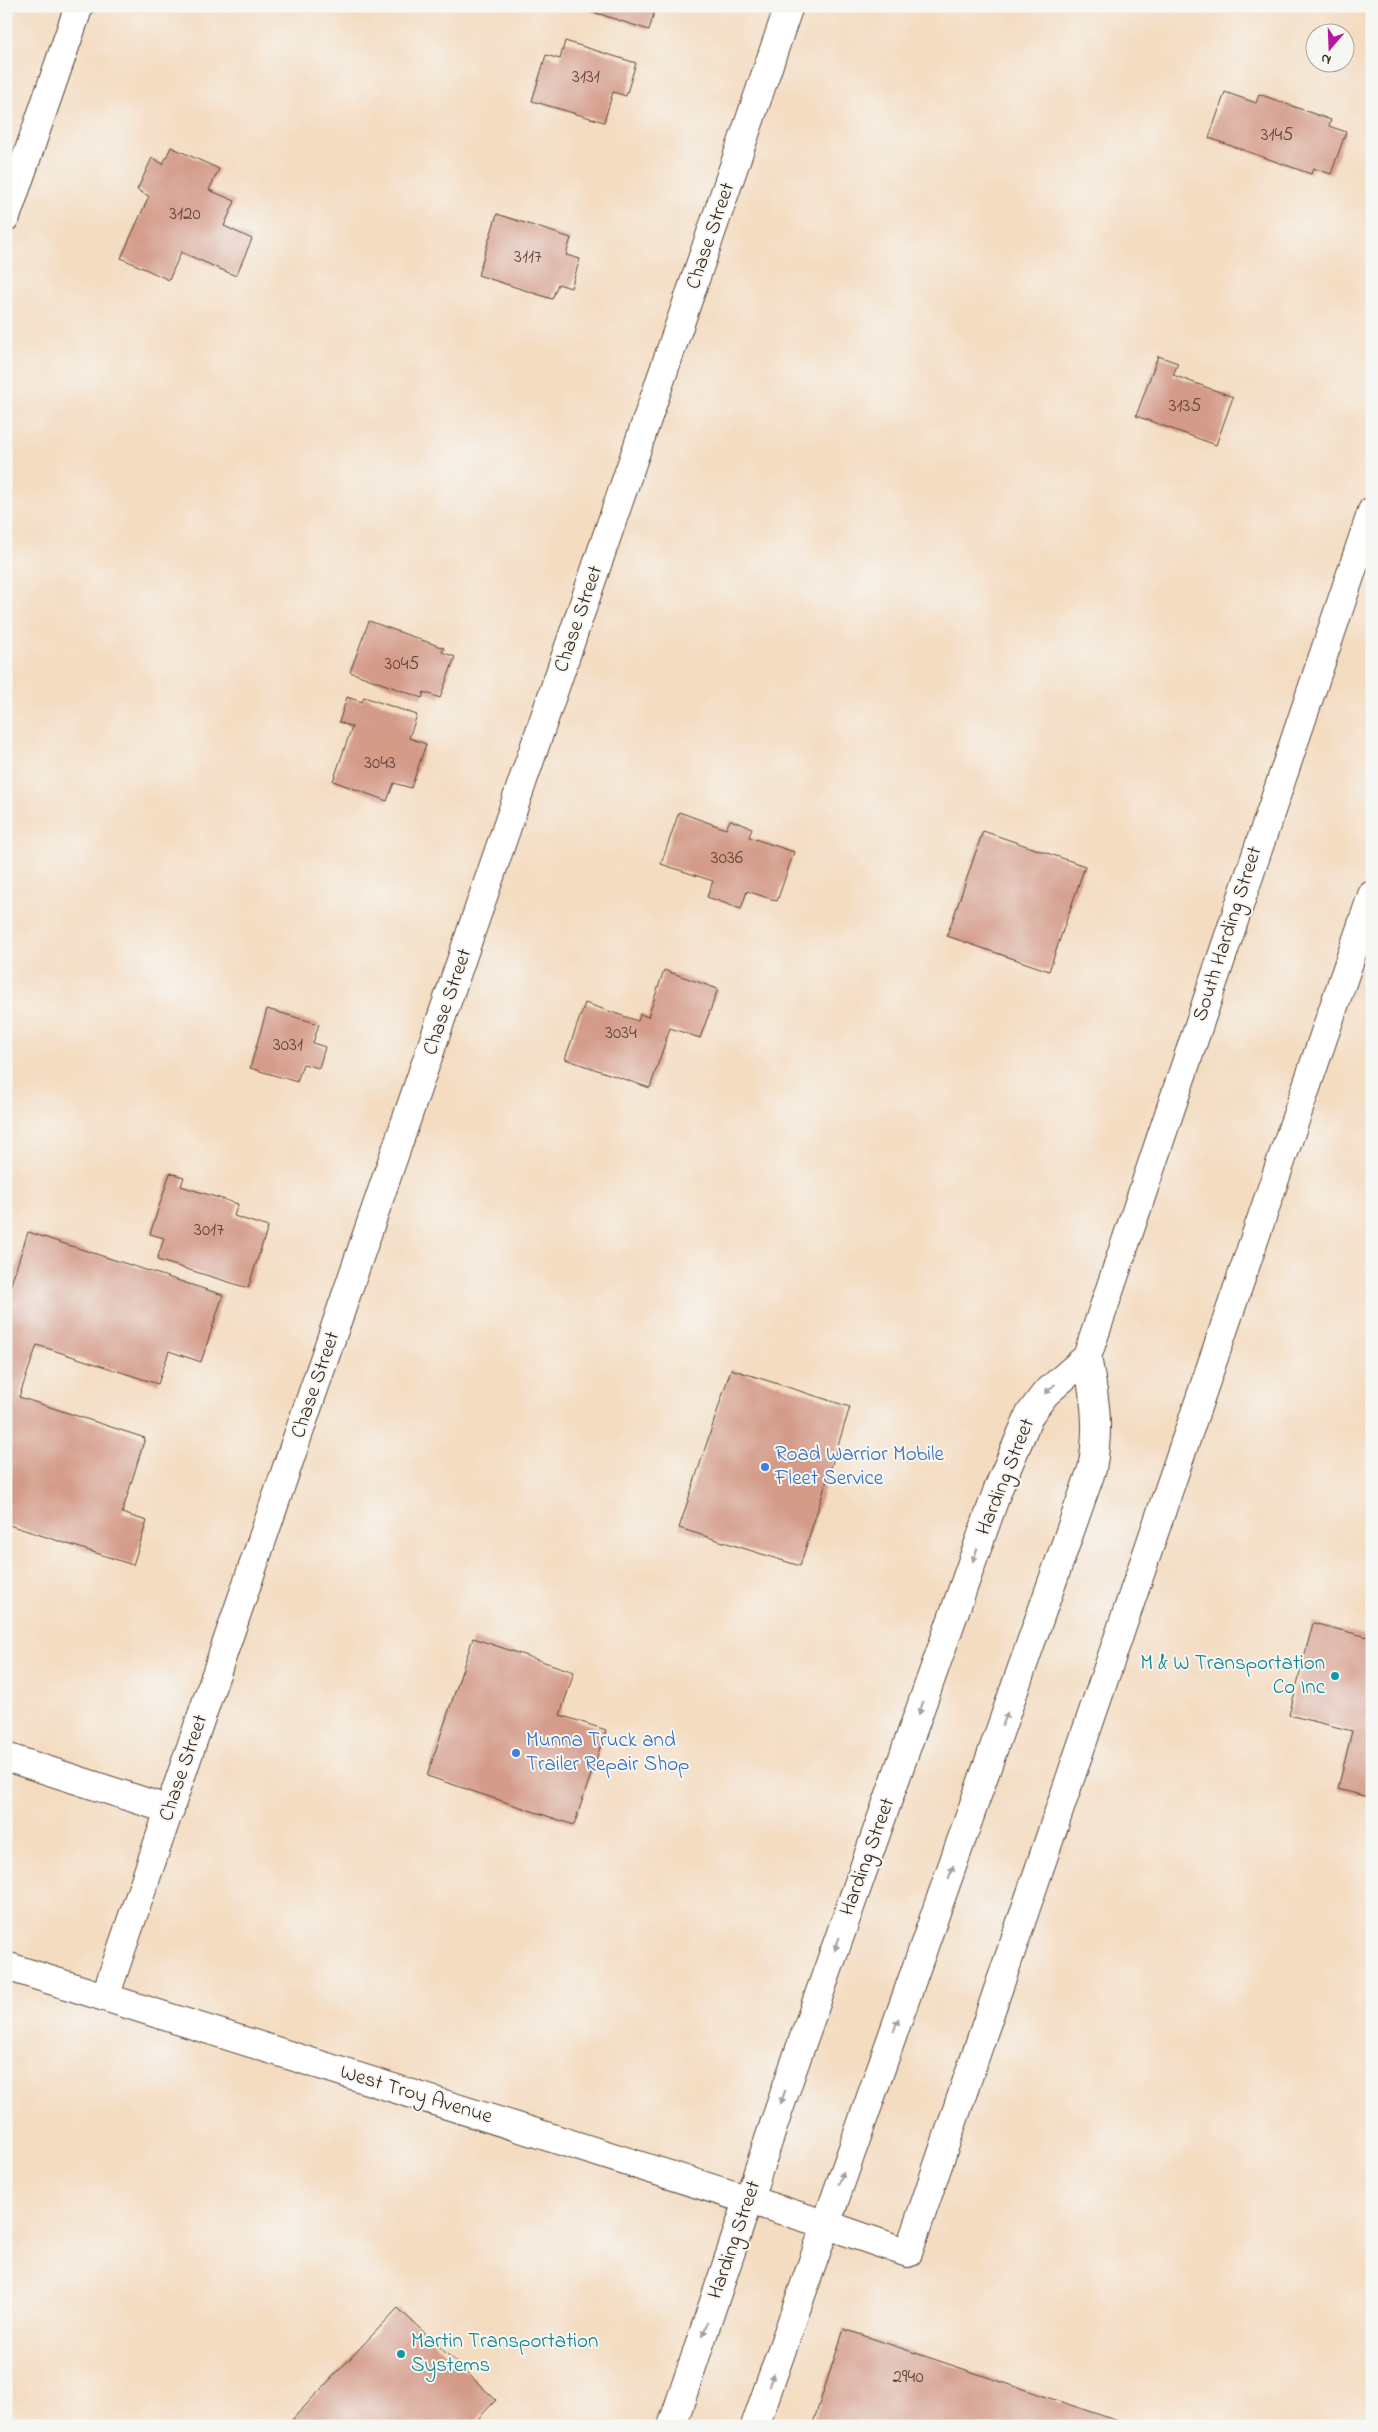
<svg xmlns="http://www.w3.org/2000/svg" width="1378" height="2432" viewBox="0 0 1378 2432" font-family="'Indie Flower',sans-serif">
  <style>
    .building { fill: #d49b89 }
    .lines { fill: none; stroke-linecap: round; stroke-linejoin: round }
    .minor-casing { stroke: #574536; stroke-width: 30 }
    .major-casing { stroke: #574536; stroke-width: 30 }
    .minor { stroke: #fff; stroke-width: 28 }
    .major { stroke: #fff; stroke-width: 28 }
    .oneway { fill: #a79f9a }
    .shop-dot { fill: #3f7fe0; stroke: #f6f6f2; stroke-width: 2 }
    .culture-dot { fill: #0f9aa8; stroke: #f6f6f2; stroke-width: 2 }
    .labels { text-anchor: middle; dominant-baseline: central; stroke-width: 4; stroke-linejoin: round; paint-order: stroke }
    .number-label { font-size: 19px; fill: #614639 }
    .street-label { font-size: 21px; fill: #3b2a1e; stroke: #f6f6f2 }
    .shop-label { font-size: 21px; fill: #366cbe; stroke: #f6f6f2; text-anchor: start }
    .culture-label { font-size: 21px; fill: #0d838f; stroke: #f6f6f2; text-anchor: end }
  </style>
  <rect width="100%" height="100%" fill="#f6f6f2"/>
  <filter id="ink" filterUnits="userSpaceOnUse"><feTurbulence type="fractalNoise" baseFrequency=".02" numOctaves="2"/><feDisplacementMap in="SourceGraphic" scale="10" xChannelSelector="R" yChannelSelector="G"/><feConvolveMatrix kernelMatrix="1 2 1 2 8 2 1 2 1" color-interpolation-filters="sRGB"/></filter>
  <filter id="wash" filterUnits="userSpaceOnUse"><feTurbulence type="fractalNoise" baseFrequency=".0096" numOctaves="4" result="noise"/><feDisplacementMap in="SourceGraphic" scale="20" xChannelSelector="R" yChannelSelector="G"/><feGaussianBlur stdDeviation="1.12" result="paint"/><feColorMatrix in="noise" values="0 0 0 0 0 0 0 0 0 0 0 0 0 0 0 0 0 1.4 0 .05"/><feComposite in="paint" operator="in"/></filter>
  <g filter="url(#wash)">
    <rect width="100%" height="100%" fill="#f4dcc1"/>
    <g id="blocks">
      <path class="building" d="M298 6H313L311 11Z
        M591 6H656L649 30 590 11Z
        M565 41 636 63 626 96 613 92 604 122 532 101 546 55 560 59Z
        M1225 92 1256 103 1259 94 1331 120 1329 126 1346 132 1331 174 1313 168 1311 174 1209 138Z
        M171 147 219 169 209 190 235 201 224 226 252 239 236 276 181 252 169 280 121 258 149 196 137 190 152 158 163 164Z
        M497 214 571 238 566 255 580 259 571 288 558 284 552 299 478 275Z
        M1158 356 1178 363 1173 375 1233 397 1216 445 1136 416Z
        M369 621 444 648 442 652 455 657 440 698 424 692 422 698 350 672Z
        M347 697 362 702 364 697 417 715 409 738 426 744 411 788 394 783 387 801 333 781 352 727 339 722Z
        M679 812 726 829 730 820 752 828 749 837 794 852 777 901 747 891 741 909 707 897 713 881 661 864Z
        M983 831 1085 866 1049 971 947 936Z
        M664 970 718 989 700 1038 670 1028 650 1088 565 1059 585 1003 638 1021 640 1014 648 1017Z
        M267 1009 319 1024 313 1043 325 1047 319 1068 303 1064 297 1082 250 1068Z
        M170 1173 184 1177 181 1186 238 1204 234 1216 268 1227 248 1288 157 1260 164 1238 150 1234Z
        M28 1232 223 1295 201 1362 169 1351 158 1384 37 1345 19 1397 145 1438 122 1513 147 1521 133 1565 6 1524V1299Z
        M731 1369 850 1407 800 1566 679 1528Z
        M1313 1623 1372 1638V1798L1338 1789 1352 1731 1289 1715Z
        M473 1638 574 1672 560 1715 606 1730 574 1825 427 1776Z
        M398 2308 496 2400 471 2426H286Z
        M844 2329 1130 2425V2426H812Z"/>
    </g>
  </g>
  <g filter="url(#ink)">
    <use href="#blocks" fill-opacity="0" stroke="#574536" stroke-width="1"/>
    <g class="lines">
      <g class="minor-casing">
        <path id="minor" d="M6 217 79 6
          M6 1757 170 1810
          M105 1997 789 6
          M825 2224 908 2253 1372 895"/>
      </g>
      <g class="major-casing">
        <path id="major" d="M6 1966 825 2224
          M672 2426 791 2074 998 1489 1030 1414 1045 1394 1087 1357
          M755 2426 1092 1469C1100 1426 1095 1399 1087 1357L1372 511"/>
      </g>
      <use href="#minor" class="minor"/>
      <use href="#major" class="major"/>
    </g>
    <defs><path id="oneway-solid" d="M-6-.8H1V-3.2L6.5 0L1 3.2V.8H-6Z" transform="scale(1.25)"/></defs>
    <g class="oneway">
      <use href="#oneway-solid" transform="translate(1050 1389) rotate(137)"/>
      <use href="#oneway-solid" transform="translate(975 1555) rotate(109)"/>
      <use href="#oneway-solid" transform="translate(921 1708) rotate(110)"/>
      <use href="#oneway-solid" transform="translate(1005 1719) rotate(-70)"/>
      <use href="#oneway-solid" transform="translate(951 1872) rotate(-70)"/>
      <use href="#oneway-solid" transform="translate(837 1944) rotate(110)"/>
      <use href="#oneway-solid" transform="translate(896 2025) rotate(-70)"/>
      <use href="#oneway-solid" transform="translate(783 2097) rotate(109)"/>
      <use href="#oneway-solid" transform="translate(841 2178) rotate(-70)"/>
      <use href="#oneway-solid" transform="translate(705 2329) rotate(109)"/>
      <use href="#oneway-solid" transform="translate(771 2380) rotate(-71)"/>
    </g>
  </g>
  <g class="shop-dot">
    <circle cx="765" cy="1467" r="5"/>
    <circle cx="516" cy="1753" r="5"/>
  </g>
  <g class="culture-dot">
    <circle cx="1335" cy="1676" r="5"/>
    <circle cx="401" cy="2354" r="5"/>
  </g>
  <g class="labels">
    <g class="number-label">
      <text x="586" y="77">3131</text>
      <text x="1277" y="135">3145</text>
      <text x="185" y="214">3120</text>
      <text x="528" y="257">3117</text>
      <text x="1185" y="406">3135</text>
      <text x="402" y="664">3045</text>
      <text x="380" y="763">3043</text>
      <text x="727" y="858">3036</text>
      <text x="621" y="1033">3034</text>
      <text x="288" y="1045">3031</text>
      <text x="209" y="1230">3017</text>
      <text x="908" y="2377">2940</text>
    </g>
    <g class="street-label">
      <text transform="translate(711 236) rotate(-71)">Chase Street</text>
      <text transform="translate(579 619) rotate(-71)">Chase Street</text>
      <text transform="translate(1228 934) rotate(-72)">South Harding Street</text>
      <text transform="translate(448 1002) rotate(-71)">Chase Street</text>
      <text transform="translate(316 1385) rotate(-71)">Chase Street</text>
      <text transform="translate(1006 1477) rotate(-68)">Harding Street</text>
      <text transform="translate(184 1768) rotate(-71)">Chase Street</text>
      <text transform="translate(868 1857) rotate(-70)">Harding Street</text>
      <text transform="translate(416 2095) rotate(17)">West Troy Avenue</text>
      <text transform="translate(735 2240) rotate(-71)">Harding Street</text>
    </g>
    <g class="shop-label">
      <text x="775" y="1455">Road Warrior Mobile<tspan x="775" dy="24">Fleet Service</tspan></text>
      <text x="526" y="1741">Munna Truck and<tspan x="526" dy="24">Trailer Repair Shop</tspan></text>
    </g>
    <g class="culture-label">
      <text x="1325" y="1664">M &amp; W Transportation<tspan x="1325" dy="24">Co Inc</tspan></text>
      <text x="411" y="2342" text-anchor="start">Martin Transportation<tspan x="411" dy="24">Systems</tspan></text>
    </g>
  </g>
  <rect width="1378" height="2432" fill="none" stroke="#f6f6f2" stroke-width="25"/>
  <g transform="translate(1330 48) rotate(199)"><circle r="24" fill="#f6f6f2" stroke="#aba49d"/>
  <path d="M0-4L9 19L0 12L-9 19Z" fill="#b5179e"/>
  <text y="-8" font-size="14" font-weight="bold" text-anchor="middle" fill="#3b2a1e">N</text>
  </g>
</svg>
